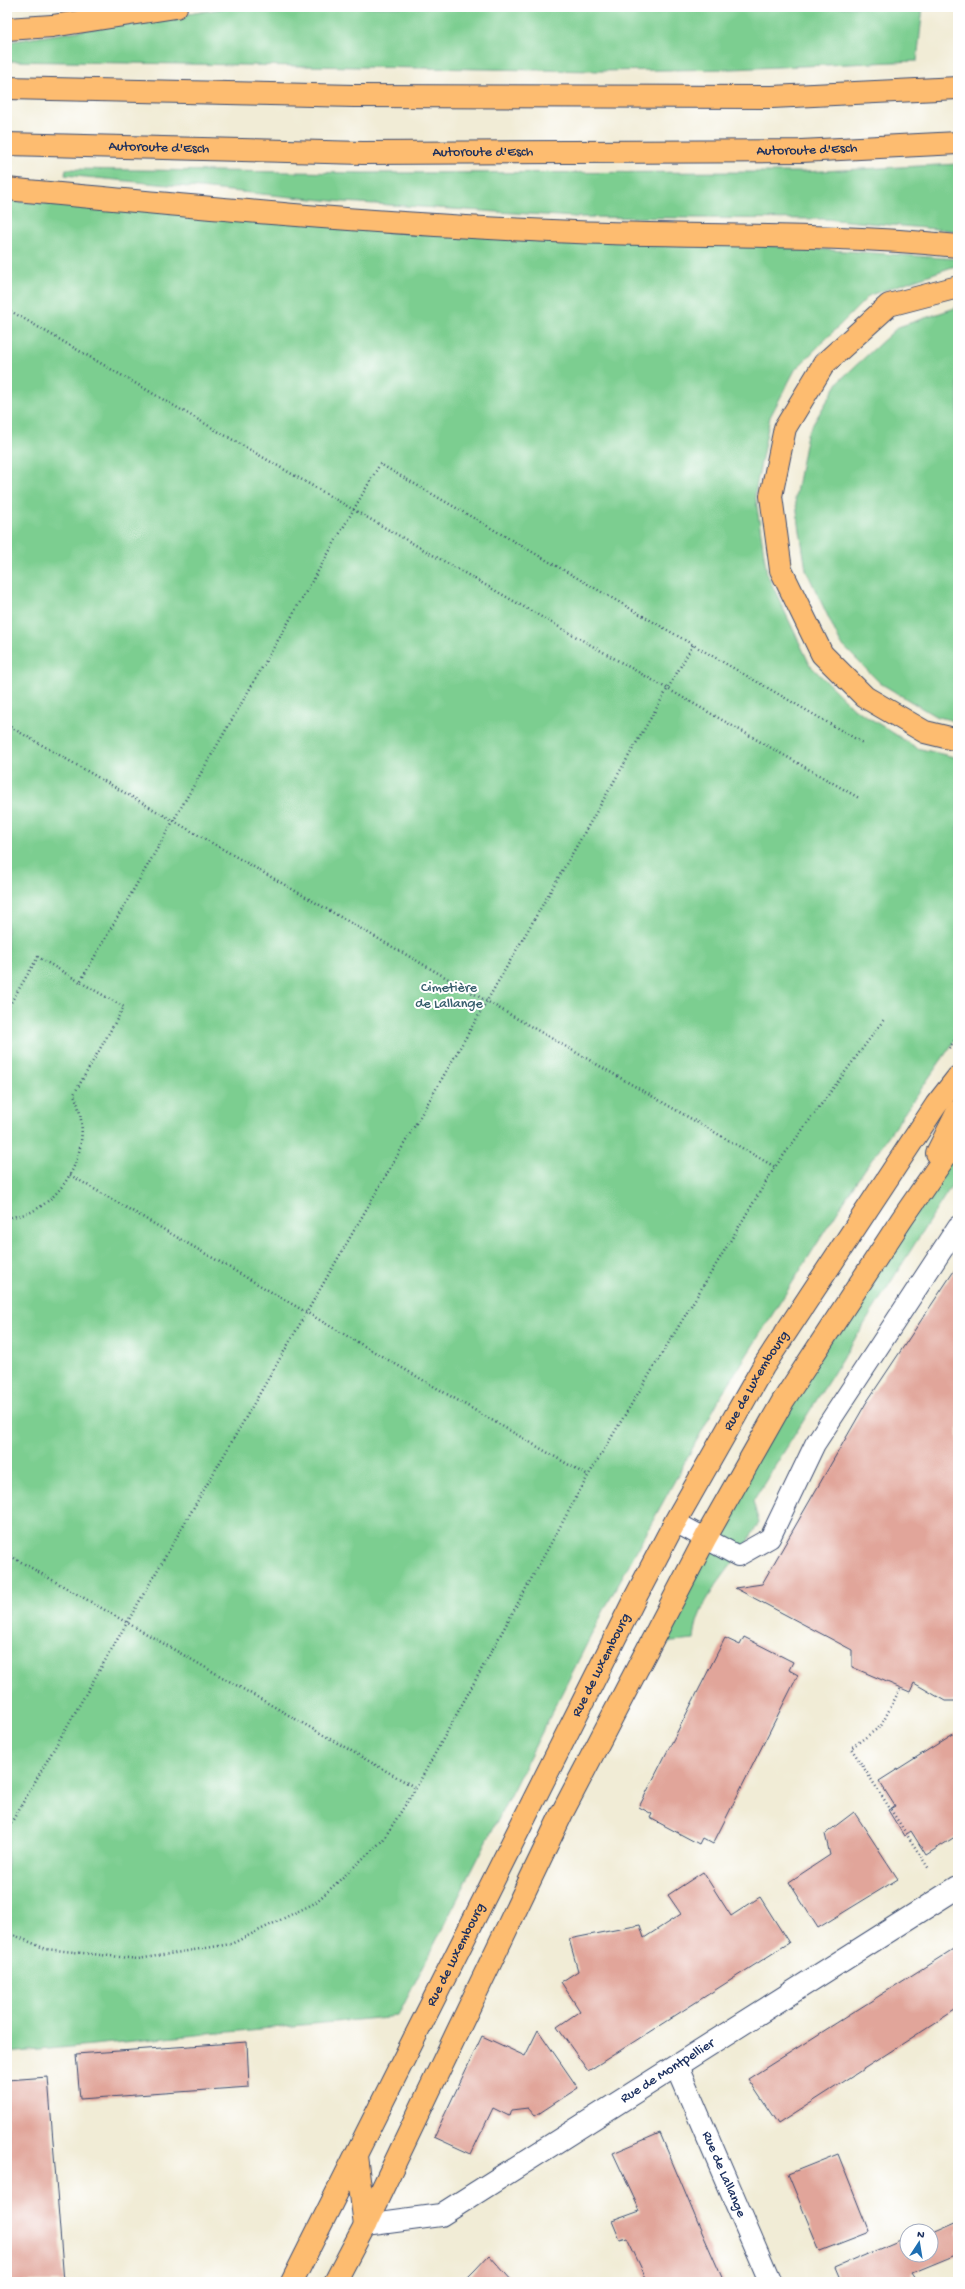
<svg xmlns="http://www.w3.org/2000/svg" width="965" height="2289" viewBox="0 0 965 2289" font-family="'Gochi Hand',sans-serif">
  <style>
    .green { fill: #7cce90; stroke: #4c7e77 }
    .building { fill: #e1a59a }
    .lines { fill: none; stroke-linecap: round; stroke-linejoin: round }
    .service-casing { stroke: #3b4b70; stroke-width: 22 }
    .minor-casing { stroke: #3b4b70; stroke-width: 24 }
    .primary-casing { stroke: #3b4b70; stroke-width: 24 }
    .motorway-casing { stroke: #3b4b70; stroke-width: 24 }
    .path { stroke: #3b4b70; stroke-width: 2.5; stroke-dasharray: 1 3; stroke-linecap: butt }
    .service { stroke: #fff; stroke-width: 20 }
    .minor { stroke: #fff; stroke-width: 22 }
    .primary { stroke: #fdbc70; stroke-width: 22 }
    .motorway { stroke: #fdbc70; stroke-width: 22 }
    .labels { text-anchor: middle; dominant-baseline: central; stroke-width: 4; stroke-linejoin: round; paint-order: stroke }
    .street-label { font-size: 14px; fill: #1b2f5e; stroke: #fff }
    .park-label { font-size: 14px; fill: #385f6d; stroke: #fff }
  </style>
  <rect width="100%" height="100%" fill="#fff"/>
  <filter id="ink" filterUnits="userSpaceOnUse"><feTurbulence type="fractalNoise" baseFrequency=".025" numOctaves="2"/><feDisplacementMap in="SourceGraphic" scale="8" xChannelSelector="R" yChannelSelector="G"/><feConvolveMatrix kernelMatrix="1 2 1 2 8 2 1 2 1" color-interpolation-filters="sRGB"/></filter>
  <filter id="wash" filterUnits="userSpaceOnUse"><feTurbulence type="fractalNoise" baseFrequency=".012" numOctaves="4" result="noise"/><feDisplacementMap in="SourceGraphic" scale="16" xChannelSelector="R" yChannelSelector="G"/><feGaussianBlur stdDeviation="0.9" result="paint"/><feColorMatrix in="noise" values="0 0 0 0 0 0 0 0 0 0 0 0 0 0 0 0 0 1.4 0 .05"/><feComposite in="paint" operator="in"/></filter>
  <g filter="url(#wash)">
    <rect width="100%" height="100%" fill="#f1ecd6"/>
    <path class="green" d="M233 7H923L917 61 733 69 599 71 7 61V42Z
      M958 164V231L825 219 575 217 344 202 65 175 66 169 364 173 803 172Z
      M7 201 575 232 958 259V265L870 295 795 370 770 417 755 493 767 574 810 665 852 707 917 748 958 758V1036L854 1185 721 1396 604 1610 398 2016 7 2053Z
      M958 307V722L935 716 880 683 841 644 806 570 795 498 807 434 839 381 898 327Z
      M958 1138V1179L953 1183 753 1501 759 1523C752 1534 745 1546 737 1557 719 1582 696 1607 694 1640L651 1644 706 1537Z"/>
    <g id="blocks">
      <path class="building" d="M958 1265V1701H945L914 1683 910 1692 852 1667V1650L735 1588 762 1584 866 1403Z
        M744 1637 793 1662 789 1670 798 1675 713 1844 702 1838 699 1844 650 1818 652 1814 639 1807 725 1638 740 1645Z
        M958 1731V1835L926 1855 911 1831 904 1836 888 1810 895 1806 879 1781Z
        M854 1812 898 1879 818 1928 789 1882 830 1855 825 1834Z
        M703 1872 731 1916 760 1897 789 1943 588 2071 557 2027 580 2011 561 1982 578 1971 569 1939 640 1925 644 1938 681 1914 668 1895Z
        M958 1946V2008L778 2124 748 2079Z
        M538 2030 578 2088 535 2116 528 2108 511 2110 509 2116 493 2108 471 2154 434 2137 482 2036 525 2056Z
        M247 2042 249 2087 80 2099 76 2054Z
        M48 2077 64 2282H7V2080Z
        M660 2133 697 2221 724 2282H648L627 2238 620 2240 612 2221 640 2211 613 2153Z
        M838 2154 869 2232 820 2251 788 2174Z
        M958 2222V2254L912 2273 916 2279 910 2282H841L835 2268 898 2241 907 2239V2255H931V2234Z
        M489 2255 513 2282H463L475 2270Z"/>
    </g>
  </g>
  <g filter="url(#ink)">
    <use href="#blocks" fill-opacity="0" stroke="#3b4b70" stroke-width="1"/>
    <g class="lines">
      <g class="service-casing">
        <path id="service" d="M675 1522 738 1556 770 1538 815 1444 958 1226"/>
      </g>
      <g class="minor-casing">
        <g id="minor">
          <path id="s1" d="M677 2066 770 2282"/>
          <path id="s2" d="M365 2225 441 2215 958 1887"/>
        </g>
      </g>
      <g class="primary-casing">
        <g id="primary">
          <path d="M937 1153 958 1111"/>
          <path d="M356 2156 365 2225"/>
          <path id="s3" d="M292 2282 634 1600 675 1522 763 1367 936 1105 958 1077"/>
          <path d="M335 2282 365 2225 562 1813 706 1537 783 1401 902 1219 958 1138"/>
        </g>
      </g>
      <g class="motorway-casing">
        <g id="motorway">
          <path d="M7 29 52 26 176 7"/>
          <path d="M7 88 354 96 772 97 958 88"/>
          <path id="s4" d="M7 144 363 153 801 151 958 143"/>
          <path d="M7 189C196 207 385 225 575 232 703 237 831 233 958 246"/>
          <path d="M958 287 889 305 824 364 785 428 771 496 781 570 822 654 865 697 925 732 958 740"/>
        </g>
      </g>
      <path class="path" d="M7 309 354 510 859 798
        M7 725 775 1167
        M7 1009 38 957 80 982
        M949 1048 958 1036
        M70 1175 588 1476
        M7 1218C15 1216 24 1215 31 1212 64 1196 86 1157 81 1120 80 1111 77 1102 74 1094L124 1007 80 982 380 464 863 743
        M7 1554 416 1788
        M900 1689 881 1726 851 1748 929 1869
        M7 1830 693 645
        M7 1932 46 1949 138 1959 231 1944 315 1903 383 1840 416 1788 588 1476 775 1167 885 1018"/>
      <use href="#service" class="service"/>
      <use href="#minor" class="minor"/>
      <use href="#primary" class="primary"/>
      <use href="#motorway" class="motorway"/>
    </g>
  </g>
  <g class="labels">
    <g class="street-label">
      <text stroke="none"><textPath href="#s4" startOffset="152">Autoroute d'Esch</textPath></text>
      <text stroke="none"><textPath href="#s4" startOffset="800">Autoroute d'Esch</textPath></text>
      <text stroke="none"><textPath href="#s4" startOffset="476">Autoroute d'Esch</textPath></text>
      <text stroke="none"><textPath href="#s3" startOffset="1014">Rue de Luxembourg</textPath></text>
      <text stroke="none"><textPath href="#s3" startOffset="690">Rue de Luxembourg</textPath></text>
      <text stroke="none"><textPath href="#s3" startOffset="366">Rue de Luxembourg</textPath></text>
      <text stroke="none"><textPath href="#s2" startOffset="345">Rue de Montpellier</textPath></text>
      <text stroke="none"><textPath href="#s1" startOffset="118">Rue de Lallange</textPath></text>
    </g>
    <g class="park-label">
      <text x="449" y="988">Cimetière<tspan x="449" dy="16">de Lallange</tspan></text>
    </g>
  </g>
  <rect width="965" height="2289" fill="none" stroke="#fff" stroke-width="24"/>
  <g transform="translate(919 2243) rotate(12)"><circle r="19" fill="#ffffff" stroke="#a4acbf"/>
  <path d="M0-3L7 15L0 10L-7 15Z" fill="#1f6fb2"/>
  <text y="-6" font-size="11" font-weight="bold" text-anchor="middle" fill="#1b2f5e">N</text>
  </g>
</svg>
